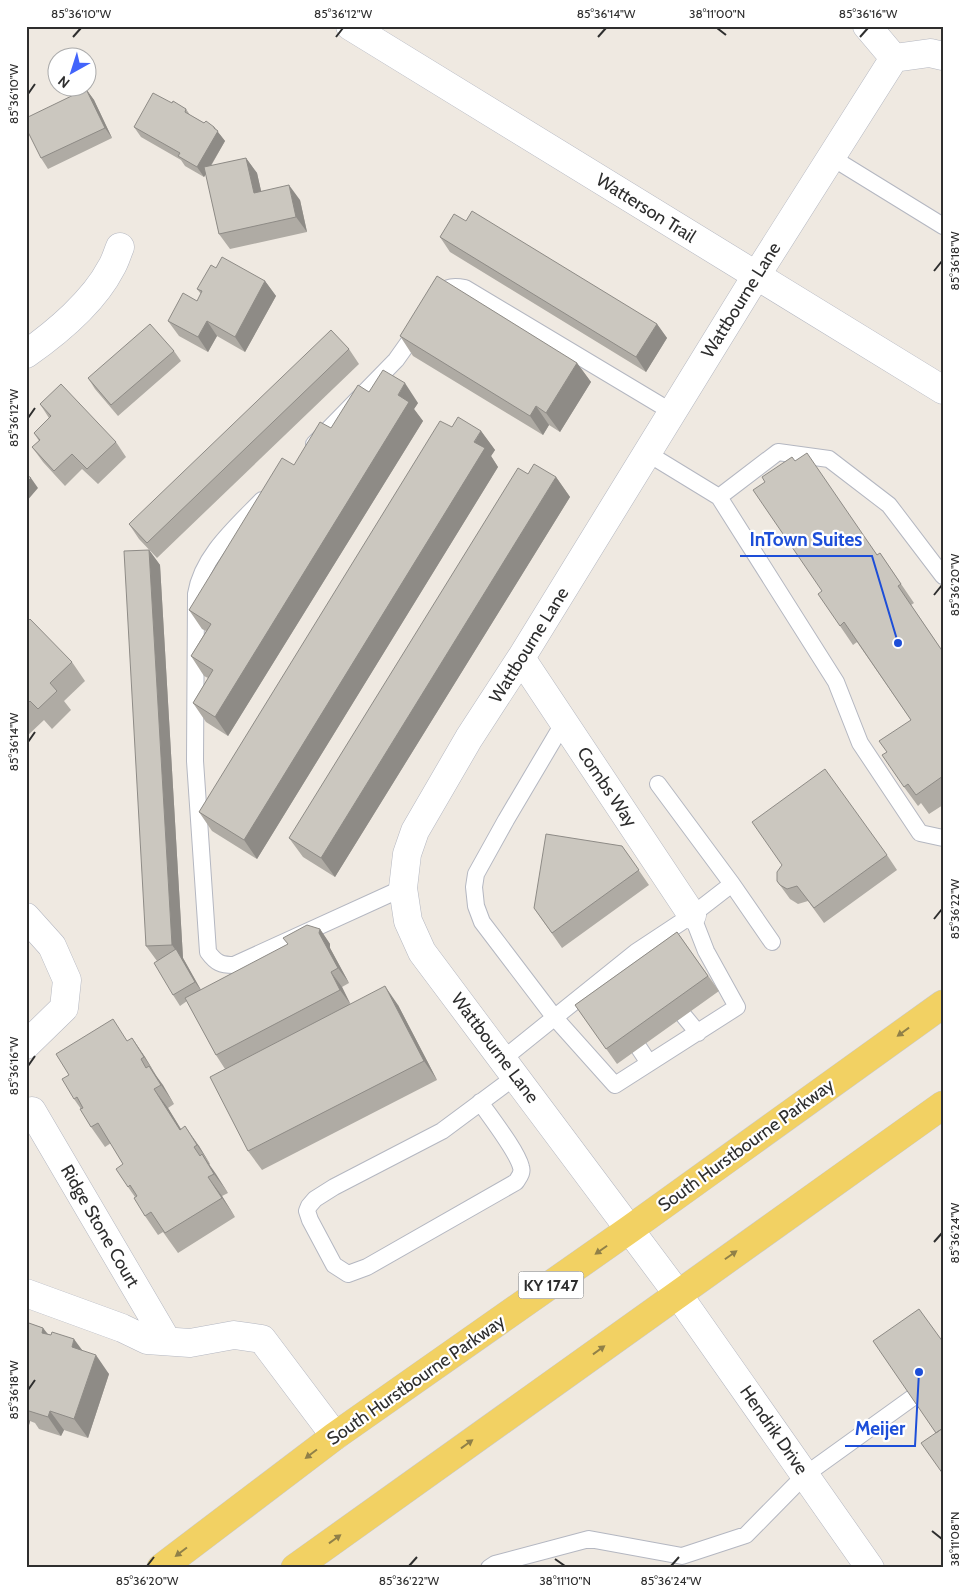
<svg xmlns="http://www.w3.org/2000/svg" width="969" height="1594" viewBox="0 0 969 1594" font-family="Cabin,sans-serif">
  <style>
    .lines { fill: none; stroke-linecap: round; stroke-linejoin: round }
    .service-casing { stroke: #b4b7c1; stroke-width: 18 }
    .minor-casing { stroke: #b4b7c1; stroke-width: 29 }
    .secondary-casing { stroke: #b4b7c1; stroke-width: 29 }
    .primary-casing { stroke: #c9c9c9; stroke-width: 29 }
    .service { stroke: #fff; stroke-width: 16 }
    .minor { stroke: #fff; stroke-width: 28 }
    .secondary { stroke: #fff; stroke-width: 28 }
    .primary { stroke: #f2d163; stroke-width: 28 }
    .wall { fill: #afaba4 }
    .shaded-wall { fill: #8e8b86 }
    .building { fill: #cbc7bf; stroke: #8e8b86 }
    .oneway { fill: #908048 }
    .ticks { fill: none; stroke: #2e2e2e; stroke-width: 2 }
    .labels { text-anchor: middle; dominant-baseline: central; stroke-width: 4.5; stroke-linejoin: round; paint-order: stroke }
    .shield { fill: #fff; stroke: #6d6d6d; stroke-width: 1 }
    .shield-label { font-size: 16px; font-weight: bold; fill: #2e2e2e }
    .street-label { font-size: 18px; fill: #2e2e2e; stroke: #fff }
    .leader { fill: none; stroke: #1d4ed8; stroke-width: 2 }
    .callout-dot { fill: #1d4ed8; stroke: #fff; stroke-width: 2 }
    .callout-label { font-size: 19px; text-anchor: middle; font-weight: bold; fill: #1d4ed8; stroke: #fff; stroke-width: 4.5; stroke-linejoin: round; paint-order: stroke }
    .neatline { fill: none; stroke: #2e2e2e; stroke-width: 2 }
    .ticks-label { font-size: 12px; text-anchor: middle; fill: #2e2e2e }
  </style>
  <rect width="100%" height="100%" fill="#efe9e1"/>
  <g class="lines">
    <g class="service-casing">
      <path id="service" d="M831 157 943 226
        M437 300C447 287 449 285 465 288L672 412
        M314 444 396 360 418 329
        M647 453 719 497 836 682 860 743 920 833 943 838
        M719 497 778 452 829 459 889 505 943 576
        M262 500C236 527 202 556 196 594L195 761 208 952C216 963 221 965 234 965L403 888
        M564 722 506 820 476 874 474 887 476 906 482 922 555 1018 615 1085 737 1007 706 951 692 915
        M732 884 772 942
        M684 1016 698 1033
        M639 1048 649 1063
        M503 1059 636 952 692 915 732 884 658 784
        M480 1102C491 1118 517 1151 521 1167 523 1173 519 1177 516 1182L367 1267 348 1274 334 1265 310 1220 307 1211 309 1206 315 1199 334 1187 442 1131 516 1076
        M489 1568 495 1564 589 1539 682 1556 746 1535 805 1475 912 1398"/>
    </g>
    <g class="minor-casing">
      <path id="minor" d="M867 26 894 58 930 53 943 56
        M26 354C56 333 94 301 111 268 115 262 117 254 120 247
        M521 658 692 915
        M26 917 52 946 67 980 64 1008 26 1045
        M32 1111 167 1341
        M26 1293 122 1328 147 1340 190 1343 234 1335 262 1339 335 1436
        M870 1568 677 1293 422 952 408 921 403 888 407 854 415 831 469 738 521 658 756 276 894 58"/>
    </g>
    <g class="secondary-casing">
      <path id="secondary" d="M350 26 943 390"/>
    </g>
    <g class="primary-casing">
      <path id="primary" d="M161 1568 335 1436 630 1229 943 1004
        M295 1568 943 1105"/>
    </g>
    <use href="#service" class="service"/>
    <use href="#minor" class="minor"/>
    <use href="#secondary" class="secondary"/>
    <use href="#primary" class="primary"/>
  </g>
  <path class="wall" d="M86 89 94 100 112 138 48 169 41 158Z
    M172 103 186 109 190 115 204 123 214 127 225 141 211 166 246 158 257 173 261 191 300 200 307 232 230 249 219 234 206 174 204 177 185 166 181 160 141 137 134 127Z
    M466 221 657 324 667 338 646 372 450 252 440 237Z
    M216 268 265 281 276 296 245 352 217 336 208 352 179 336 168 321 197 301 201 294 197 289Z
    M400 336 577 363 591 382 560 432 549 425 543 435 413 356Z
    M349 349 359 364 157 558 139 539 129 524Z
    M174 351 181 361 118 416 95 389 88 378Z
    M369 392 418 403 414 409 423 421 228 736 206 722 193 703 208 678 204 676 191 656 206 631 202 629 189 610 294 465Z
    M40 404 116 442 126 457 98 484 82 469 65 486 43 462 32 447 39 441 34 433 49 418Z
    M452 427 481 431 495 450 491 456 498 467 257 859 212 831 199 812Z
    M795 461 877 555 880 553 914 603 911 605 943 652V805L929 814 921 803 918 806 904 787 887 752 911 720 857 642 853 645 840 626 822 591Z
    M556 477 570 497 335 877 303 857 289 838Z
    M149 550 160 565 183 958 201 990 320 929 330 944V948L349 983 342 987 350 1004 398 1005 437 1080 262 1170 248 1151 225 1069 216 1055 187 1001 180 1006 173 995 157 961 146 946Z
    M26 623 72 662 85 681 64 701 71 710 52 729 44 720 26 737Z
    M622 846 649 885 562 948 534 908Z
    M887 855 897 870 824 923 808 901 798 904 790 899 777 881Z
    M677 932 719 991 617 1064 575 1005Z
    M132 1038 145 1057 157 1077 174 1104 168 1108 181 1129 199 1146 210 1164 209 1165 228 1193 222 1196 235 1217 178 1253 163 1232 158 1235 145 1216 135 1197 128 1187 123 1164 111 1143 105 1147 91 1127 81 1109 74 1099Z
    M26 1322 43 1328 48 1334 82 1350 109 1374 88 1438 64 1430 61 1436 39 1429 35 1423 30 1421 29 1425 26 1424Z"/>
  <path class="shaded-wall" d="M86 89 94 100 112 138 105 128Z
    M214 127 225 141 204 177 197 167Z
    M246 158 257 173 265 208 254 193Z
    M289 185 300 200 307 232 296 217Z
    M265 281 276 296 245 352 235 337Z
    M207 321 217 336 208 352 198 337Z
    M657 324 667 338 646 372 636 357Z
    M577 363 591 382 560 432 546 413Z
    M405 383 418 403 414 409 423 421 228 736 215 717Z
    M536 406 549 425 543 435 530 416Z
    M481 431 495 450 491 456 498 467 257 859 244 840Z
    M556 477 570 497 335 877 321 858Z
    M31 478 38 488 26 502V483Z
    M149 550 160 565 183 958 202 992 195 982 180 956 172 945Z
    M320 929 330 944V948L349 983 338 968 319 933Z
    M331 972 342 987 351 1005 340 990Z
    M385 986 398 1005 437 1080 424 1061Z
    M132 1038 145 1057 157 1077 144 1057Z
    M149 1066 163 1085 174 1104 161 1085Z
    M154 1089 168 1108 193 1149 180 1130Z
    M185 1126 199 1146 210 1164 197 1145Z
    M202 1154 216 1174 228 1193 214 1174Z
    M208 1177 222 1196 235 1217 222 1198Z
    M43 1328 57 1347 42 1333Z
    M74 1339 88 1358 72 1347Z
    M96 1355 109 1374 88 1438 74 1419Z
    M50 1411 64 1430 61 1436 48 1417Z
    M26 1416 30 1421 29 1425 26 1420Z"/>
  <path class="building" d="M86 89 105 128 41 158 26 128V118Z
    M153 93 172 103 173 101 186 109 185 112 204 123 206 121 214 127V128L218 131 197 167 178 156 180 153 134 127Z
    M246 158 254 193 289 185 296 217 219 234 204 167Z
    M472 211 657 324 636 357 440 237 454 214 466 221Z
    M222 257 265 281 235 337 207 321 198 337 168 321 183 293 197 301 202 291 197 289 211 265 216 268Z
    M437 276 577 363 546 413 536 406 530 416 400 336Z
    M150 324 174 351 111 405 88 378Z
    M331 330 349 349 147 543 129 524Z
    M383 370 405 383 398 395 409 402 215 717 193 703 213 670 191 656 211 624 189 610 282 458 294 465 320 422 331 428 358 385 369 392Z
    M61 384 116 442 87 469 72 454 54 471 32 447 40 440 34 433 51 416 40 404Z
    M458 417 481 431 474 442 485 448 244 840 199 812 440 421 452 427Z
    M807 453 877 555 880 553 901 584 898 586 943 652V776L916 795 908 784 904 787 882 755 887 752 879 741 911 720 844 622 840 626 818 594 822 591 753 490 765 482 762 477 792 457 795 461Z
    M534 464 556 477 321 858 289 838 518 468 528 474Z
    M26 474 31 478 26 483Z
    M149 550 172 945 146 946 124 551Z
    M30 619 72 662 50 683 57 691 38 709 30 701 26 705V623Z
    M825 769 887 855 814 908 797 886 787 889 780 885 777 881V872L782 865 752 822Z
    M546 834 622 846 639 870 552 933 534 908Z
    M307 925 320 929 319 933 338 968 331 972 340 990 216 1055 185 998 288 944 283 938Z
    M677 932 708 976 606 1049 575 1005Z
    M176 949 195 982 173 995 154 963Z
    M385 986 424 1061 248 1151 210 1077Z
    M113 1019 127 1041 132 1038 144 1057 141 1059 146 1068 149 1066 161 1085 154 1089 180 1130 185 1126 197 1145 194 1147 200 1156 202 1154 214 1174 208 1177 222 1198 165 1233 151 1212 145 1216 134 1198 137 1196 130 1185 128 1187 116 1169 123 1164 98 1123 91 1127 80 1109 83 1108 77 1097 74 1099 62 1079 69 1075 56 1054Z
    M919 1309 943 1342V1428L936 1433 873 1341Z
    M26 1322 43 1328 42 1333 51 1335 52 1332 74 1339 72 1347 96 1355 74 1419 50 1411 48 1417 26 1410 27 1406 26 1405Z
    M943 1428V1474L921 1443Z"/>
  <defs><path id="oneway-solid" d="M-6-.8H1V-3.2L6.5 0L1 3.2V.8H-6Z" transform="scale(1.25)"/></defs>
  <g class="oneway">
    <use href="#oneway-solid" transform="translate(903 1032) rotate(144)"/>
    <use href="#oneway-solid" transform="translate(601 1250) rotate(145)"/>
    <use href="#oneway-solid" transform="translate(731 1255) rotate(-35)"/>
    <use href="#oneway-solid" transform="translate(599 1350) rotate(-36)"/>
    <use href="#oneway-solid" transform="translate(467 1444) rotate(-36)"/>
    <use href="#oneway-solid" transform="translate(311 1454) rotate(143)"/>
    <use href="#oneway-solid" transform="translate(335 1539) rotate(-36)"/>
    <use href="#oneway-solid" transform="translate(181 1552) rotate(143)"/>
  </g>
  <path class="ticks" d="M717 28 726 35M73 37 81 28M336 37 343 28M598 37 606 28M860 37 868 28M28 94 35 84M934 271 942 261M28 418 35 408M934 595 942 585M28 742 35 732M934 919 942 909M28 1066 35 1056M934 1242 942 1233M28 1390 35 1380M932 1531 942 1539M555 1559 565 1566M147 1566 154 1557M409 1566 417 1557M671 1566 679 1557"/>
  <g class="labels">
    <rect class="shield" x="518.5" y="1271.5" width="65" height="27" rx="4"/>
    <g class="shield-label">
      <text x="551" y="1285">KY 1747</text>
    </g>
    <g class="street-label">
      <text transform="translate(646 208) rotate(32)">Watterson Trail</text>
      <text transform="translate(741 300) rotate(-58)">Wattbourne Lane</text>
      <text transform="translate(529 645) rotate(-58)">Wattbourne Lane</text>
      <text transform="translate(607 787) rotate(56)">Combs Way</text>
      <text transform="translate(495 1048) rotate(53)">Wattbourne Lane</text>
      <text transform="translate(746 1145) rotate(-36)">South Hurstbourne Parkway</text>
      <text transform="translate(100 1226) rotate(60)">Ridge Stone Court</text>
      <text transform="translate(416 1380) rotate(-35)">South Hurstbourne Parkway</text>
      <text transform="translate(774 1430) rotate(55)">Hendrik Drive</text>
    </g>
  </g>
  <path class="leader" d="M898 643L872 556H740M919 1372L915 1446H845"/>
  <g class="callout-dot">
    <circle cx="898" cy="643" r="5"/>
    <circle cx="919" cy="1372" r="5"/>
  </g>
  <g class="callout-label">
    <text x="806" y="546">InTown Suites</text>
    <text x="880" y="1435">Meijer</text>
  </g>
  <rect width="969" height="1594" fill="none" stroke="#ffffff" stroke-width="55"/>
  <g transform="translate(72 72) rotate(219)"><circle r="24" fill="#ffffff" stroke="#ababab"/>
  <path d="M0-4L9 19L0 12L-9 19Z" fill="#4264fb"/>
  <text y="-8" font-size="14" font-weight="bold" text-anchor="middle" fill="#2e2e2e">N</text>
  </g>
  <rect x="28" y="28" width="914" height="1538" class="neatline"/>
  <g class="ticks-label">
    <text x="81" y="18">85°36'10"W</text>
    <text x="343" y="18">85°36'12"W</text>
    <text x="606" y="18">85°36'14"W</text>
    <text x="717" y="18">38°11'00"N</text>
    <text x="868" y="18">85°36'16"W</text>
    <text transform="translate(14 94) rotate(-90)" y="4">85°36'10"W</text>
    <text transform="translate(955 261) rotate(-90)" y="4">85°36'18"W</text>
    <text transform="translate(14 418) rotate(-90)" y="4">85°36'12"W</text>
    <text transform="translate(955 585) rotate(-90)" y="4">85°36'20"W</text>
    <text transform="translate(14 742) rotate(-90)" y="4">85°36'14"W</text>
    <text transform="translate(955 909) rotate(-90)" y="4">85°36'22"W</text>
    <text transform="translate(14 1066) rotate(-90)" y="4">85°36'16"W</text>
    <text transform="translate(955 1233) rotate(-90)" y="4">85°36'24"W</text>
    <text transform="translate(14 1390) rotate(-90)" y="4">85°36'18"W</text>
    <text transform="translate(955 1539) rotate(-90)" y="4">38°11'08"N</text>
    <text x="147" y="1585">85°36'20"W</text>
    <text x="409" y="1585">85°36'22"W</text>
    <text x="565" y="1585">38°11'10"N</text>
    <text x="671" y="1585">85°36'24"W</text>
  </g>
</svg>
